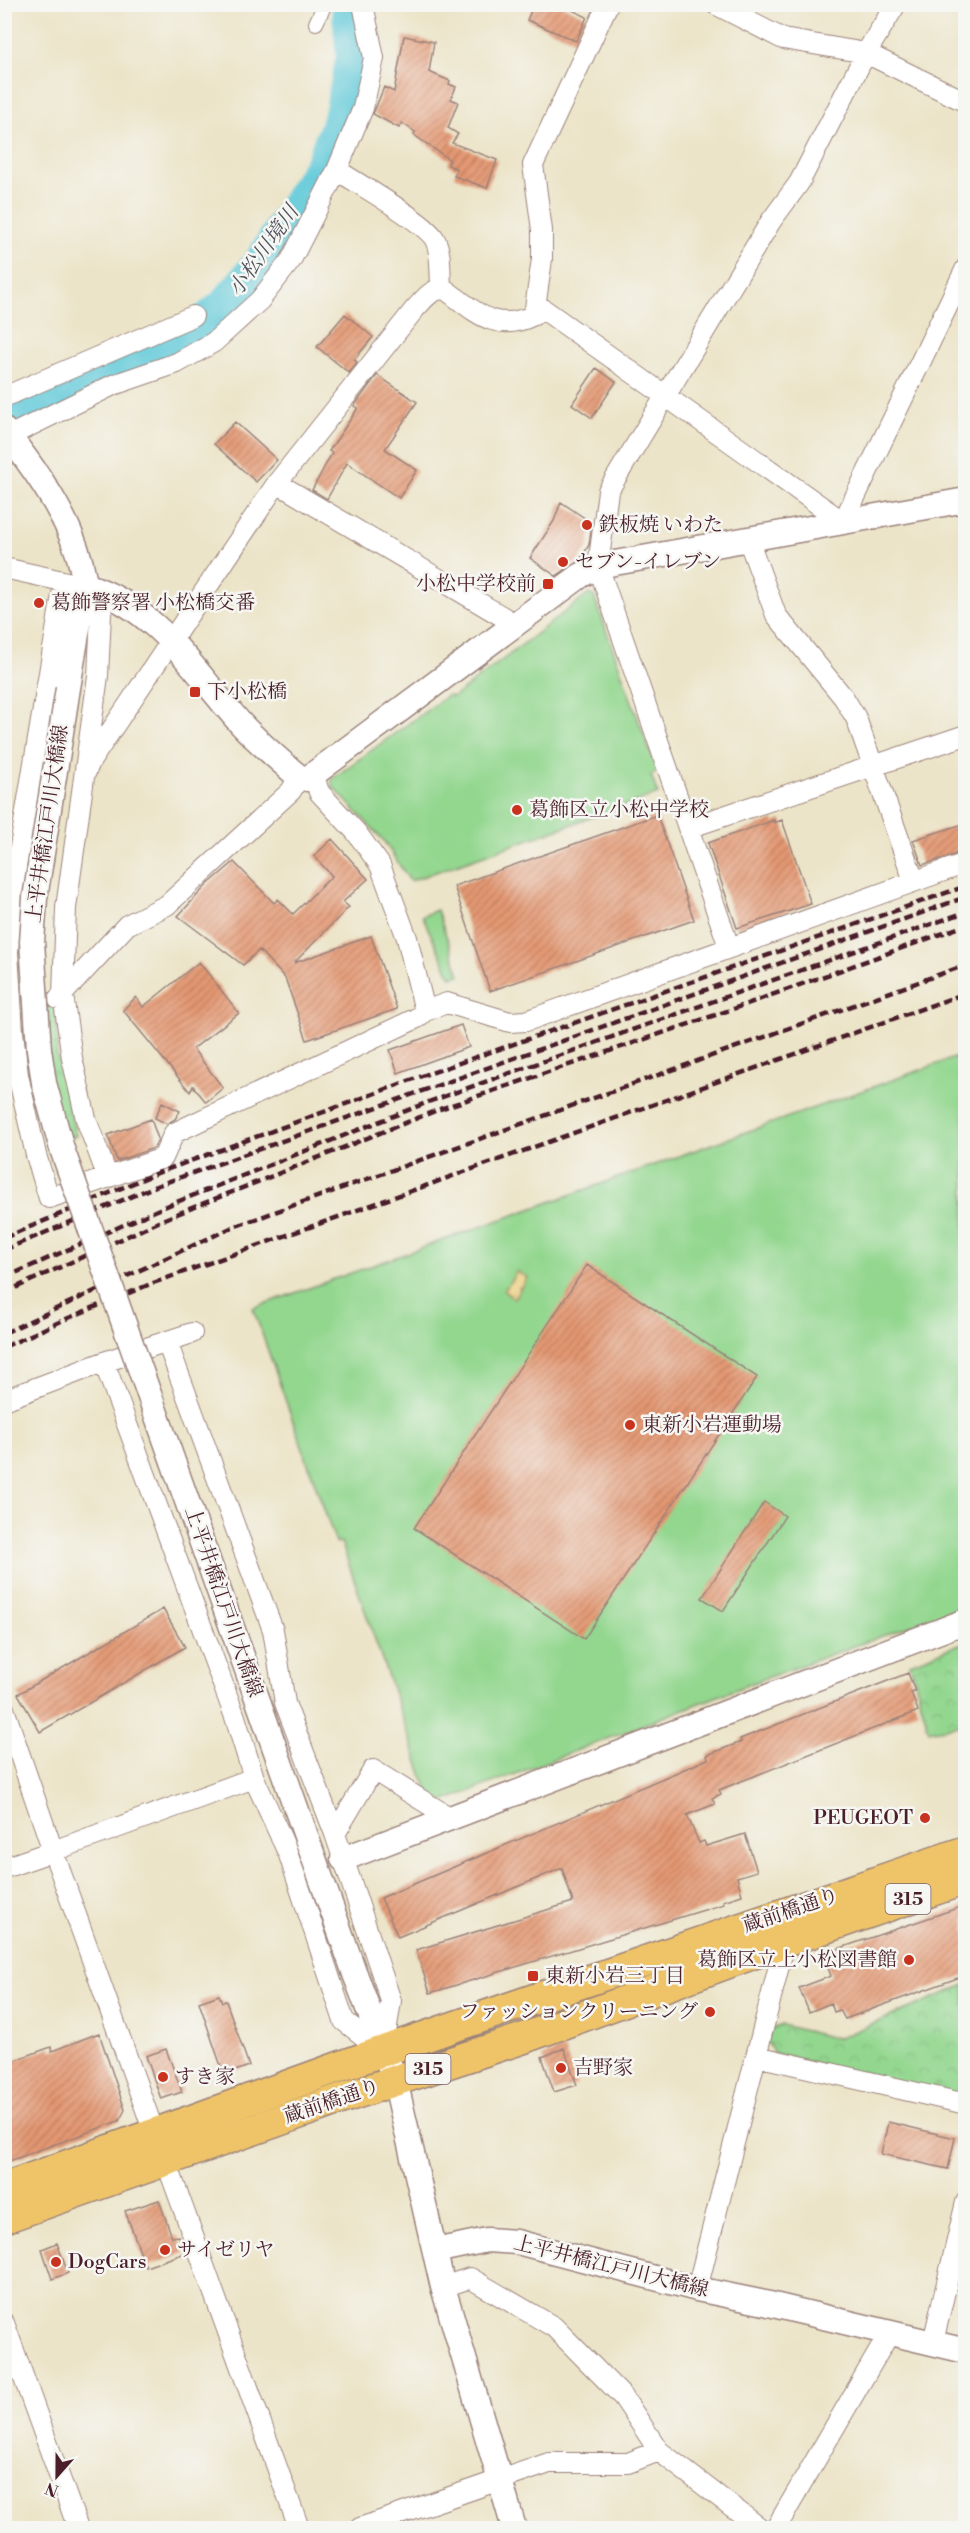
<svg xmlns="http://www.w3.org/2000/svg" width="970" height="2533" viewBox="0 0 970 2533" font-family="'Libre Bodoni','Noto Serif JP',serif">
  <style>
    .grass { fill: #93d78f; stroke: #6e7b5d; stroke-width: 1.5 }
    .sand { fill: url(#sand-dots); stroke: #9c7c64; stroke-width: 1.5 }
    .park { fill: url(#park-crowns); stroke: #6e7b5d; stroke-width: 1.5 }
    .lines { fill: none; stroke-linecap: round; stroke-linejoin: round }
    .river { stroke: #5fc9d9; stroke-width: 36 }
    .building { fill: url(#building-hatch) }
    .pedestrian-casing { stroke: #9b827a; stroke-width: 16 }
    .minor-casing { stroke: #9b827a; stroke-width: 22 }
    .tertiary-casing { stroke: #9b827a; stroke-width: 27 }
    .primary-casing { stroke: #9b827a; stroke-width: 33 }
    .pedestrian { stroke: #fff; stroke-width: 14 }
    .minor { stroke: #fff; stroke-width: 20 }
    .tertiary { stroke: #fff; stroke-width: 24 }
    .primary { stroke: #efc469; stroke-width: 30 }
    .rail { stroke: #4a1f2b; stroke-width: 4.5; stroke-dasharray: 9 4.5; stroke-linecap: butt }
    .tertiary-bridge-casing { stroke: #9b827a; stroke-width: 27; stroke-linecap: butt }
    .tertiary-bridge { stroke: #fff; stroke-width: 24 }
    .poi-dot { fill: #c8321e; stroke: #f6f6f2; stroke-width: 2 }
    .labels { text-anchor: middle; dominant-baseline: central; stroke-width: 5; stroke-linejoin: round; paint-order: stroke }
    .shield { fill: #f6f6f2; stroke: #7e6067; stroke-width: 1.5 }
    .shield-label { font-size: 18px; font-weight: bold; fill: #4a1f2b }
    .poi-label { font-size: 20px; fill: #4a1f2b; stroke: #f6f6f2; text-anchor: start }
    .street-label { font-size: 20px; fill: #4a1f2b; stroke: #f6f6f2 }
    .water-label { font-size: 21px; font-style: italic; fill: #50525f; stroke: #f6f6f2 }
  </style>
  <defs>
    <pattern id="sand-dots" width="8" height="8" patternUnits="userSpaceOnUse" patternTransform="scale(1.5)"><rect width="8" height="8" fill="#eeda9e"/><path d="M2 2h.1M6 6h.1" fill="none" stroke="#cebb88" stroke-width="1.8" stroke-linecap="round"/></pattern>
    <pattern id="park-crowns" width="20" height="18" patternUnits="userSpaceOnUse" patternTransform="scale(1.5)"><rect width="20" height="18" fill="#93d78f"/><path d="M2 6a3 3 0 1 1 6 0M12 15a3 3 0 1 1 6 0" fill="none" stroke="#80b87c"/></pattern>
    <pattern id="building-hatch" width="6" height="6" patternUnits="userSpaceOnUse" patternTransform="scale(1.5)"><rect width="6" height="6" fill="#e49872"/><path d="M-1 1l2-2M0 6l6-6M5 7l2-2" fill="none" stroke="#bb7b5e"/></pattern>
  </defs>
  <rect width="100%" height="100%" fill="#f6f6f2"/>
  <filter id="ink" filterUnits="userSpaceOnUse"><feTurbulence type="fractalNoise" baseFrequency=".0167" numOctaves="2"/><feDisplacementMap in="SourceGraphic" scale="12" xChannelSelector="R" yChannelSelector="G"/><feConvolveMatrix kernelMatrix="1 2 1 2 8 2 1 2 1" color-interpolation-filters="sRGB"/></filter>
  <filter id="wash" filterUnits="userSpaceOnUse"><feTurbulence type="fractalNoise" baseFrequency=".008" numOctaves="4" result="noise"/><feDisplacementMap in="SourceGraphic" scale="24" xChannelSelector="R" yChannelSelector="G"/><feGaussianBlur stdDeviation="1.35" result="paint"/><feColorMatrix in="noise" values="0 0 0 0 0 0 0 0 0 0 0 0 0 0 0 0 0 1.4 0 .05"/><feComposite in="paint" operator="in"/></filter>
  <g filter="url(#wash)">
    <rect width="100%" height="100%" fill="#ece4c8"/>
    <path class="grass" d="M589 594 594 596 657 772 651 775 658 794 410 881 384 841 332 786V779L448 695 453 697C499 664 542 628 589 594Z
      M437 910 460 975 451 977 422 916Z
      M965 1054V1606L747 1685 440 1803 429 1794 341 1542 336 1543 253 1308Z"/>
    <path class="sand" d="M517 1271 527 1278 514 1298 504 1291Z"/>
    <path class="park" d="M57 1001V1054L76 1136 46 1143 19 1030Z
      M965 1642V1724L929 1731 910 1663Z
      M965 1985V2101L774 2053 767 2042 770 2030 782 2025 837 2039Z"/>
    <g class="lines">
      <path class="river" d="M12 411 168 345 195 331 225 306 262 262 323 164 341 119 354 57 349 4"/>
    </g>
    <g id="blocks">
      <path class="building" d="M534 4H560L587 17 576 41 527 20Z
        M404 36 434 42 429 72 450 81 449 84 456 87 451 99 458 102 448 128 458 134 452 143 497 160 487 188 454 176 457 169 448 165 450 160 414 135 415 132 402 123 399 128 373 114 384 87 394 92Z
        M345 314 373 337 354 360 357 362 349 373 317 347Z
        M596 368 616 382 592 418 572 404Z
        M377 375 417 402 385 449 417 470 399 498 347 463 327 499 312 490 332 453 329 451 358 408 354 406Z
        M235 422 277 460 256 482 214 444Z
        M561 502 592 523 589 545 580 560 556 576 530 558 554 521Z
        M657 815 694 920 490 991 454 886Z
        M774 820V823L782 820 811 904 737 928 708 843Z
        M966 823V851L922 865 913 840Z
        M332 839 368 879 343 902 349 907 294 963 371 936 397 1009 307 1040 285 978 259 950 243 965 178 916 206 886 234 862 274 903 278 899 293 914 332 876 314 856Z
        M199 962 239 1013 193 1049 223 1088 206 1102 193 1086 190 1092 123 1010 136 997 143 1007Z
        M461 1025 469 1047 398 1073 390 1050Z
        M162 1102 180 1111 175 1119 167 1124 155 1118Z
        M151 1119 158 1139 154 1148 117 1161 108 1135Z
        M587 1265 757 1377 584 1639 414 1528Z
        M764 1502 785 1516 723 1611 702 1598Z
        M163 1609 185 1647 40 1732 18 1694Z
        M908 1673 915 1691 911 1692 918 1711 719 1790 721 1794 712 1798 715 1804 687 1815 699 1843 704 1841 706 1846 745 1834 757 1871 737 1877 742 1895 723 1901 724 1904 430 1993 416 1950 573 1902 562 1868 398 1937 381 1898 708 1759 707 1755 741 1742 740 1739Z
        M966 1905V1975L845 2019 840 2010 834 2012 831 2003 809 2012 799 1988 831 1976 823 1954Z
        M219 1995 222 2002 226 2001 249 2066 224 2075 199 2002Z
        M99 2033 125 2110 119 2121 4 2163V2064L51 2047 52 2051Z
        M564 2048 577 2085 554 2092 542 2057Z
        M166 2049 182 2092 161 2099 146 2056Z
        M888 2122 955 2138 948 2169 881 2154Z
        M159 2200 172 2237 179 2236 185 2253 146 2267 125 2211Z
        M57 2243 68 2273 52 2279 42 2249Z"/>
    </g>
  </g>
  <g filter="url(#ink)">
    <use href="#blocks" fill-opacity="0" stroke="#9b827a" stroke-width="1.5"/>
    <g class="lines">
      <g class="pedestrian-casing">
        <path id="pedestrian" d="M316 23 325 4"/>
      </g>
      <g class="minor-casing">
        <path id="minor" d="M715 4 783 39 866 53 966 102
          M337 170C358 184 422 220 434 238 442 250 440 274 441 289
          M536 304 843 522 966 268
          M4 397 193 316
          M9 436 113 385 177 363 214 342 260 300 291 260 337 170 363 108 374 58 363 4
          M277 483 515 624
          M748 539 776 615 844 698 856 718 914 881
          M4 568 76 584
          M64 583 16 871 8 952 13 1032 18 1075 36 1155 49 1198 163 1158 174 1133 417 1018 425 1011
          M105 592 101 614 98 676 66 908 63 995 72 1058 86 1119 108 1178
          M85 774 90 762 277 483 414 310C423 301 432 286 446 290 476 312 495 334 534 315L542 259V230L533 165 608 4
          M314 776 319 792 356 832 380 865 407 938 425 1011 447 1003 510 1022 526 1021 966 863
          M688 828 966 735
          M729 947 598 566 608 491 771 221 799 183 866 53 896 4
          M58 999 127 925 167 905 291 791 299 777
          M104 1362 235 1717 254 1778 289 1855 344 2021 383 2051 391 2001 335 1834 285 1703 273 1630 167 1342
          M4 1400 104 1362 192 1333
          M4 1709 53 1851 4 1868
          M335 1834 373 1770 449 1817
          M756 2056 966 2104
          M155 2135 53 1851 254 1778
          M166 2161 299 2528
          M697 2289 785 1942
          M4 2323 78 2528
          M933 2342 966 2202
          M659 2451 760 2528
          M360 2528 549 2463H628L659 2451 623 2397 554 2327 470 2278 443 2287
          M776 2528 889 2334"/>
      </g>
      <g class="tertiary-casing">
        <path id="tertiary" d="M4 430C39 474 78 529 85 585L68 688
          M85 585C158 608 193 670 241 724 259 743 279 760 299 777L307 779 580 576 598 566 966 500
          M343 1859 966 1621
          M355 1974 395 2080 443 2287 514 2528
          M435 2251 487 2240 517 2242 697 2289 765 2303 966 2351"/>
      </g>
      <g class="primary-casing">
        <path id="primary" d="M4 2188 383 2051 966 1851
          M4 2218 343 2098 524 2038 785 1942 966 1879"/>
      </g>
      <use href="#pedestrian" class="pedestrian"/>
      <use href="#minor" class="minor"/>
      <use href="#tertiary" class="tertiary"/>
      <use href="#primary" class="primary"/>
      <path class="rail" d="M4 1238 152 1175 422 1076 966 886
        M4 1250 156 1186 966 897
        M4 1278 164 1207 431 1101 966 912
        M4 1293 167 1218 440 1109 730 1010 966 925
        M4 1333 233 1227 966 965
        M4 1347 66 1319 153 1283 966 993"/>
      <g class="tertiary-bridge-casing">
        <path id="tertiary-bridge" d="M68 688 35 898 32 942 39 1049 44 1083 62 1149 355 1974"/>
      </g>
      <use href="#tertiary-bridge" class="tertiary-bridge"/>
    </g>
  </g>
  <g class="poi-dot">
    <circle cx="587" cy="525" r="6"/>
    <circle cx="563" cy="562" r="6"/>
    <rect x="542" y="578" width="12" height="12" rx="3"/>
    <circle cx="39" cy="603" r="6"/>
    <rect x="189" y="686" width="12" height="12" rx="3"/>
    <circle cx="517" cy="810" r="6"/>
    <circle cx="630" cy="1425" r="6"/>
    <circle cx="925" cy="1818" r="6"/>
    <circle cx="909" cy="1960" r="6"/>
    <rect x="527" y="1970" width="12" height="12" rx="3"/>
    <circle cx="710" cy="2012" r="6"/>
    <circle cx="561" cy="2068" r="6"/>
    <circle cx="163" cy="2077" r="6"/>
    <circle cx="165" cy="2250" r="6"/>
    <circle cx="56" cy="2262" r="6"/>
  </g>
  <g class="labels">
    <g class="shield">
      <rect x="885.5" y="1884" width="45" height="30" rx="4.5"/>
      <rect x="405.5" y="2054" width="45" height="30" rx="4.5"/>
    </g>
    <g class="shield-label">
      <text x="908" y="1899">315</text>
      <text x="428" y="2069">315</text>
    </g>
    <g class="poi-label">
      <text x="599" y="525">鉄板焼 いわた</text>
      <text x="575" y="562">セブン-イレブン</text>
      <text x="536" y="584" text-anchor="end">小松中学校前</text>
      <text x="51" y="603">葛飾警察署 小松橋交番</text>
      <text x="207" y="692">下小松橋</text>
      <text x="529" y="810">葛飾区立小松中学校</text>
      <text x="642" y="1425">東新小岩運動場</text>
      <text x="913" y="1818" text-anchor="end">PEUGEOT</text>
      <text x="897" y="1960" text-anchor="end">葛飾区立上小松図書館</text>
      <text x="545" y="1976">東新小岩三丁目</text>
      <text x="698" y="2012" text-anchor="end">ファッションクリーニング</text>
      <text x="573" y="2068">吉野家</text>
      <text x="175" y="2077">すき家</text>
      <text x="177" y="2250">サイゼリヤ</text>
      <text x="68" y="2262">DogCars</text>
    </g>
    <g class="street-label">
      <text transform="translate(48 824) rotate(-82)">上平井橋江戸川大橋線</text>
      <text transform="translate(223 1602) rotate(71)">上平井橋江戸川大橋線</text>
      <text transform="translate(791 1911) rotate(-19)">蔵前橋通り</text>
      <text transform="translate(332 2102) rotate(-19)">蔵前橋通り</text>
      <text transform="translate(611 2267) rotate(14)">上平井橋江戸川大橋線</text>
    </g>
    <g class="water-label">
      <text transform="translate(264 251) rotate(-55)">小松川境川</text>
    </g>
  </g>
  <rect width="970" height="2533" fill="none" stroke="#f6f6f2" stroke-width="24"/>
  <g transform="translate(57 2476) rotate(201)" stroke="#f6f6f2" stroke-width="4.5" paint-order="stroke">
  <path d="M0-4.5L10 22L0 15L-10 22Z" fill="#4a1f2b"/>
  <text y="-9" font-size="16" font-weight="bold" text-anchor="middle" fill="#4a1f2b">N</text>
  </g>
</svg>
